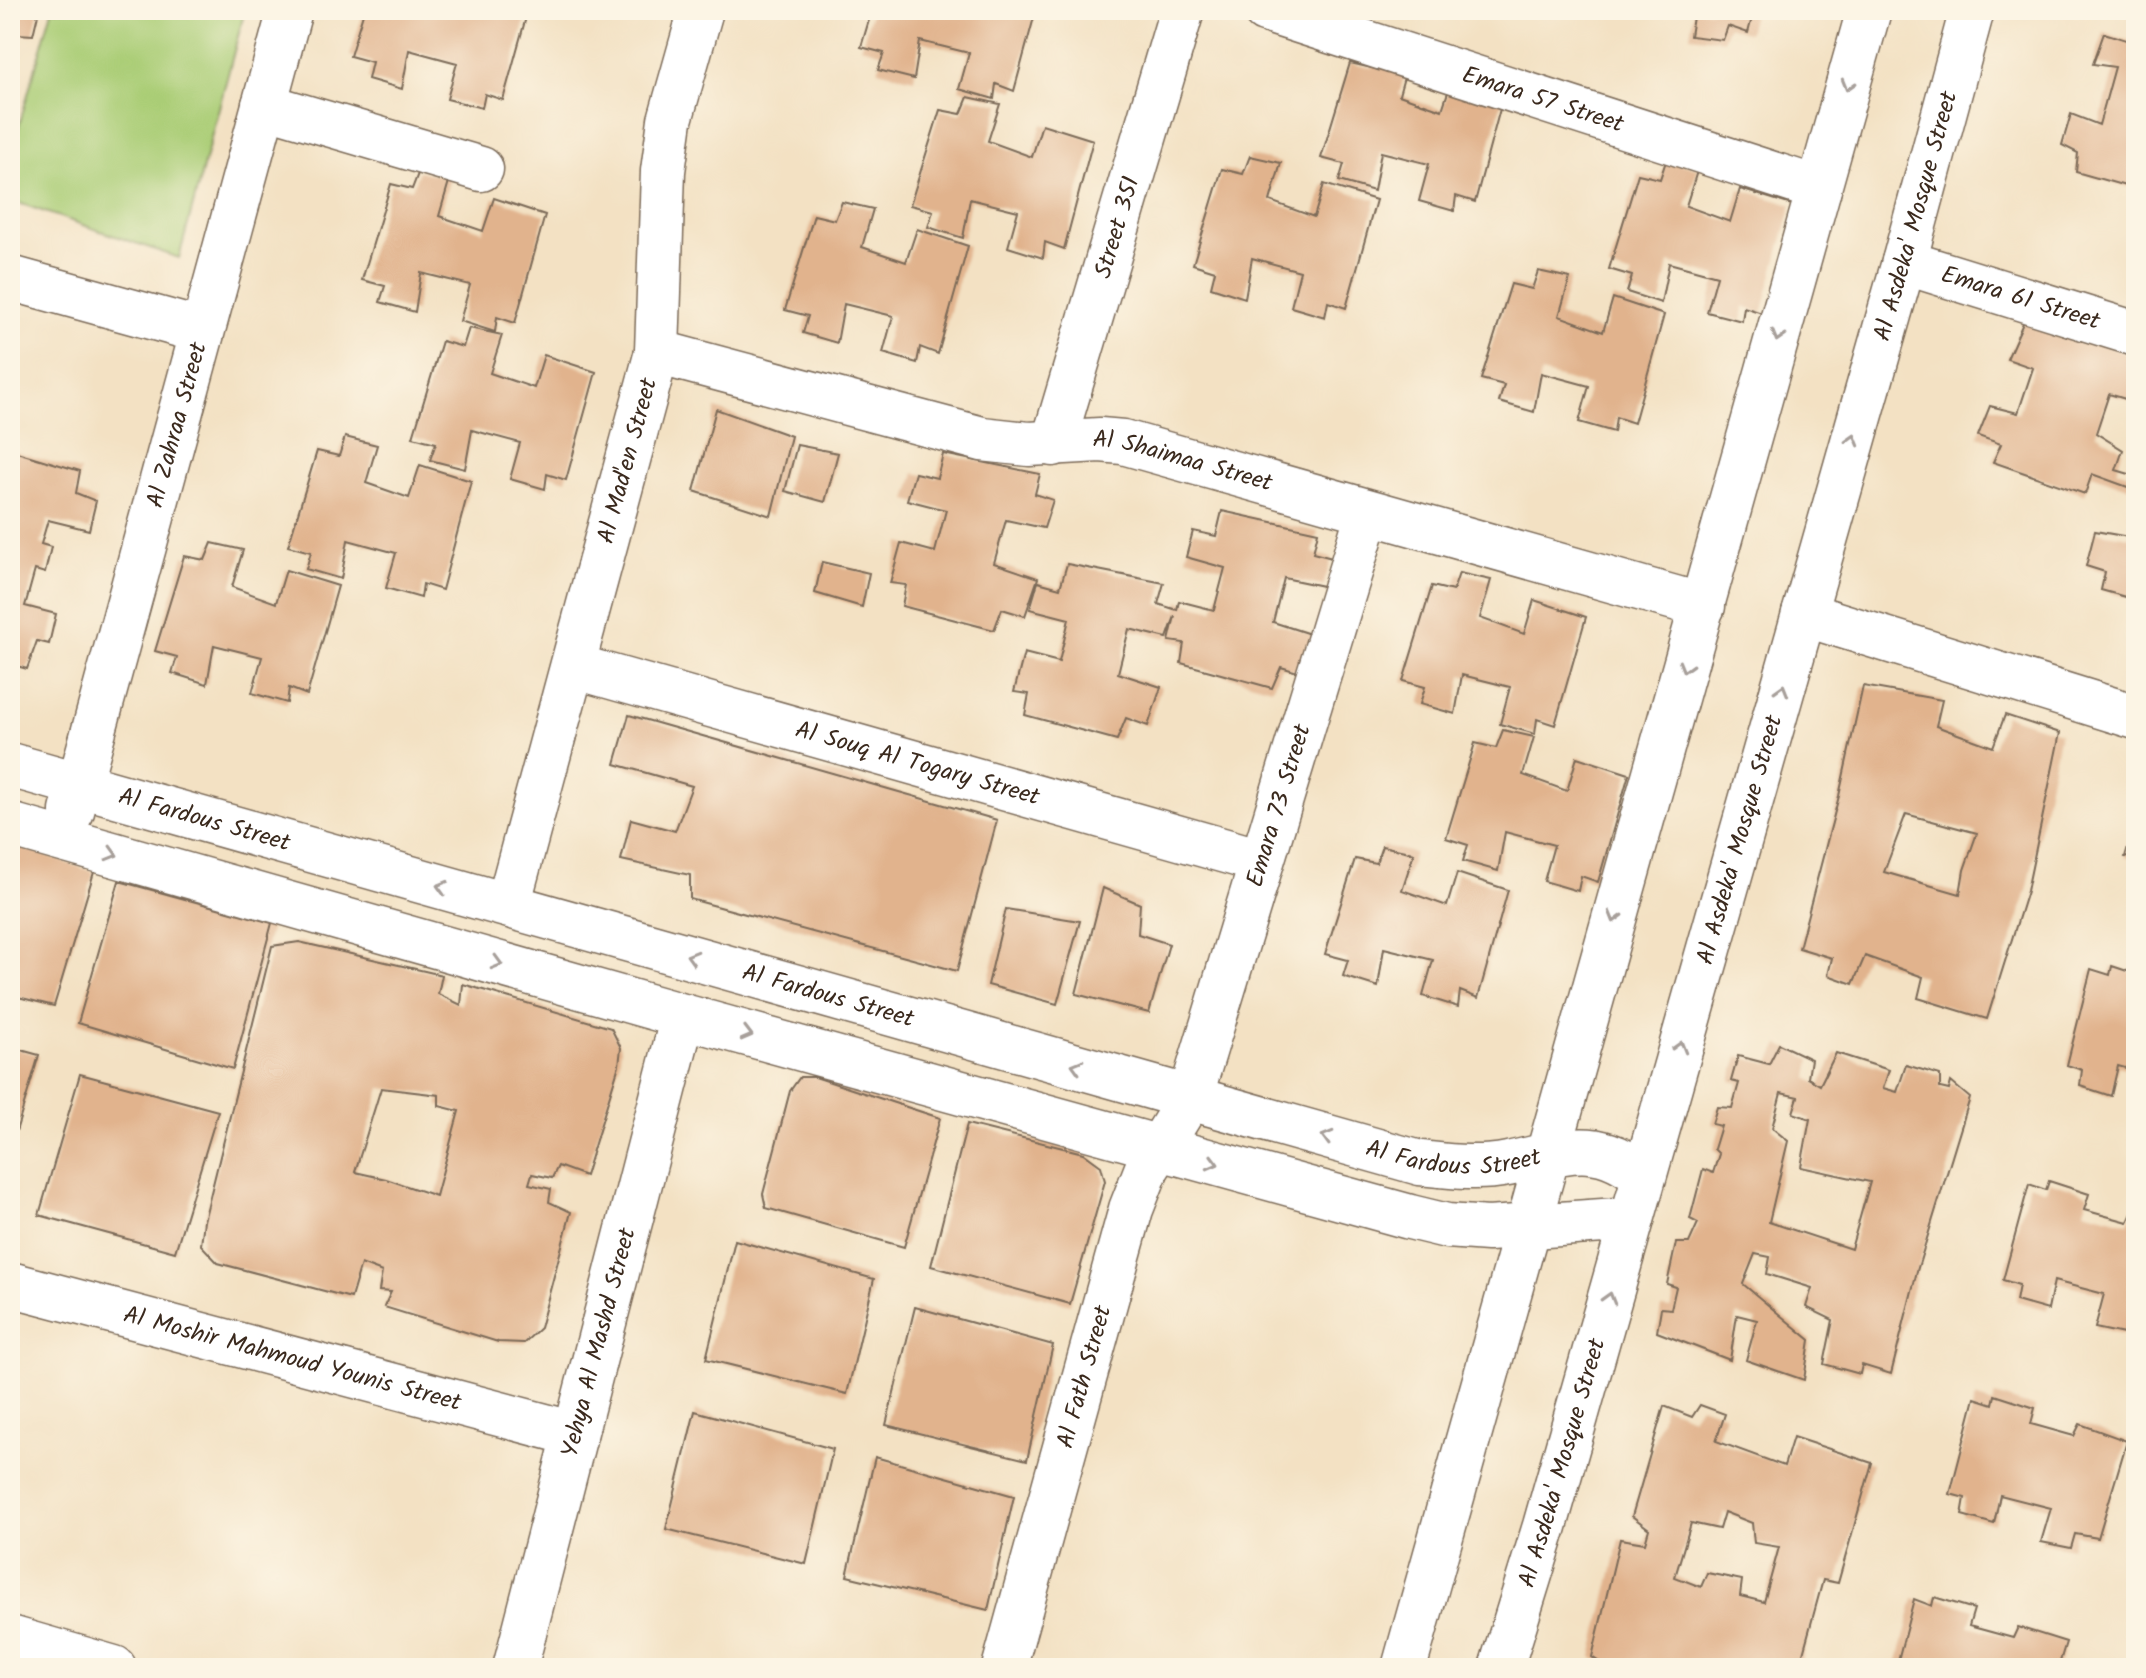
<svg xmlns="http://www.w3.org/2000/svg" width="2146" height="1678" viewBox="0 0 2146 1678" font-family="Kalam,sans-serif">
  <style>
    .green { fill: #aacd76; stroke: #727c4a; stroke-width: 2 }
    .building { fill: #e1b38d; fill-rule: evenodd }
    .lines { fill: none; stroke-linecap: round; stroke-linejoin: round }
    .minor-casing { stroke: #7b6a58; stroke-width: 47 }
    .minor { stroke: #fff; stroke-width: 44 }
    .oneway { stroke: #a79f9a }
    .labels { text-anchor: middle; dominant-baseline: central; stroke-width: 7; stroke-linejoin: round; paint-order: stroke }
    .street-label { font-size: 24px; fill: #3b2a1e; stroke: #fcf5e5 }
  </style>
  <rect width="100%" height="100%" fill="#fcf5e5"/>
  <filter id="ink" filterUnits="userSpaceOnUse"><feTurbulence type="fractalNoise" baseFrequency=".0125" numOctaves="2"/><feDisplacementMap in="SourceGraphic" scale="16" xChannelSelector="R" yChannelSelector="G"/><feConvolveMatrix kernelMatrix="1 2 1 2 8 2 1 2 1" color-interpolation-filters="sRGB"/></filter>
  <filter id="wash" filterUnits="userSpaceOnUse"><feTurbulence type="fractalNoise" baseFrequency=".006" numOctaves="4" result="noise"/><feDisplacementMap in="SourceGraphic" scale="32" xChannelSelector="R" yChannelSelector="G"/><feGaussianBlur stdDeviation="1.8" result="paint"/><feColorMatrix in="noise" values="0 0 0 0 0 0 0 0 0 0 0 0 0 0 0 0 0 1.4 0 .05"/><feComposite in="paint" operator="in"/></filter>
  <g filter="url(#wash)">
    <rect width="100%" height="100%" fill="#f3e1c3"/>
    <path class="green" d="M52 10H245L179 258 10 200V157Z"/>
    <g id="blocks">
      <path class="building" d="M10 10H39L33 35 18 34 10 52Z
        M364 10H528L503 100 485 94 482 108 447 99 457 63 409 50 402 89 368 79 372 62 350 56Z
        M872 10H1036L1014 91 996 84 994 99 959 89 969 53 920 41 914 79 878 70 884 53 861 47Z
        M1694 10H1754L1748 33 1728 26 1723 40 1690 36Z
        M2104 33 2136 43V189L2076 172 2078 153 2062 145 2071 114 2099 125 2115 67 2093 64Z
        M1378 50 1408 63 1399 95 1442 110 1453 77 1504 94 1475 202 1456 196 1454 211 1419 201 1429 164 1381 152 1374 191 1339 181 1344 164 1321 158 1350 63 1372 68Z
        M968 97 1000 104 988 141 1032 157 1042 124 1093 140 1064 249 1045 242 1043 258 1008 247 1018 211 970 199 963 238 928 227 933 211 910 205 940 110 961 114Z
        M1250 156 1281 163 1270 201 1314 217 1324 184 1376 200 1346 308 1328 302 1325 317 1291 307 1300 271 1252 258 1245 298 1211 287 1215 271 1193 264 1222 169 1243 174Z
        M1666 161 1698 168 1686 206 1730 222 1740 189 1792 205 1762 313 1744 307 1742 321 1707 312 1717 276 1669 263 1661 303 1627 292 1632 276 1609 269 1638 174 1660 179Z
        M419 171 450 178 439 216 483 231 494 198 545 215 515 323 497 317 495 332 460 321 470 285 421 273 415 312 380 302 385 286 362 280 391 184 412 189Z
        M842 202 873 209 862 247 906 262 917 229 968 246 938 354 920 347 917 363 883 353 893 316 844 304 837 343 803 333 808 316 785 310 814 215 835 220Z
        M1538 271 1570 278 1559 316 1603 332 1613 298 1664 315 1634 423 1616 417 1614 432 1579 422 1589 386 1541 373 1534 412 1499 402 1504 385 1481 379 1511 284 1532 289Z
        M2027 314 2136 358V392L2132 401 2109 394 2096 433 2123 450 2116 470 2136 476V490L2092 474 2085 494 1993 462 2001 444 1978 436 1990 406 2018 413 2033 368 2007 359Z
        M469 328 502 335 490 373 534 388 544 355 596 372 566 480 547 474 545 489 510 479 520 443 472 430 465 469 430 460 436 443 413 437 442 341 463 347Z
        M716 409 791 436 771 516 694 491Z
        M345 437 377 445 366 483 409 498 420 465 471 481 442 590 423 584 421 598 386 588 396 553 348 540 341 579 306 569 311 552 288 546 317 451 339 456Z
        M797 445 838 453 825 502 785 491Z
        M10 450 80 471 76 493 96 501 89 530 48 520 41 544 51 547 45 573 35 570 25 606 56 614 49 644 37 641 27 669 10 664Z
        M943 454 1040 474 1035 494 1053 500 1044 528 1006 520 994 563 1038 578 1025 616 1002 609 994 630 902 606 906 585 890 583 901 543 935 552 946 510 907 500 915 473 937 478Z
        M1222 511 1318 532 1313 553 1332 558 1323 586 1284 578 1273 622 1316 636 1304 674 1281 667 1272 688 1181 663 1184 643 1169 641 1175 616 1167 638 1129 629 1118 673 1161 687 1148 726 1126 718 1117 740 1025 715 1029 694 1014 692 1024 653 1059 662 1069 619 1030 609 1038 582 1060 588 1067 564 1164 583 1158 604 1177 610 1179 601 1214 610 1225 568 1186 557 1193 531 1216 536Z
        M2136 519V600L2101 590 2105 572 2086 566 2095 531 2129 537Z
        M212 543 243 550 232 587 276 603 286 570 338 586 307 695 289 688 287 703 252 693 262 657 214 645 207 684 172 673 177 657 155 651 184 556 205 560Z
        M822 562 869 573 862 607 815 593Z
        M1459 573 1491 580 1480 618 1524 634 1534 600 1586 617 1555 725 1537 719 1535 734 1500 724 1510 687 1462 675 1455 714 1420 704 1425 687 1403 681 1432 586 1453 591Z
        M1863 686 1942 700 1936 726 1993 747 2005 715 2060 733 2027 891 1987 1019 1918 998 1923 977 1865 956 1853 984 1828 975 1832 958 1799 948 1839 796ZM1906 814 1977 833 1964 870 1960 894 1884 872Z
        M629 715 997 820 957 971 690 899V875L621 860 631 819 675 831 692 786 615 764Z
        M1503 730 1534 737 1523 775 1567 791 1577 757 1629 774 1598 882 1581 876 1578 891 1544 881 1554 845 1505 832 1498 871 1463 861 1468 845 1446 838 1475 743 1496 748Z
        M2135 823H2136V859L2125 857Z
        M10 844 94 872 54 1006 10 995Z
        M1382 846 1414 853 1402 890 1447 906 1457 873 1508 890 1478 998 1460 991 1458 1007 1423 996 1433 960 1384 948 1378 987 1343 976 1348 960 1325 954 1355 859 1376 863Z
        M119 881 272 923 233 1069 78 1023Z
        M1103 888 1140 904 1138 934 1169 944 1149 1013 1076 994Z
        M1006 909 1080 921 1057 1004 988 985Z
        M299 942 442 975 438 994 461 1005 463 984 611 1028 621 1048 619 1065 585 1176 558 1166 552 1178 532 1174 529 1184 551 1189 549 1202 571 1212 540 1328 524 1343 498 1342 384 1307 391 1292 379 1291 382 1272 361 1264 351 1298 218 1263 201 1245 204 1221 272 946ZM381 1088 439 1095V1106L459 1111 436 1196 386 1179 355 1172Z
        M2112 966 2136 974V1071L2118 1066 2111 1096 2080 1086 2082 1070 2067 1065 2091 969 2110 975Z
        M1779 1044 1811 1059 1808 1078 1820 1085 1836 1053 1889 1070 1883 1088 1897 1092 1906 1065 1940 1075V1088L1949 1090 1951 1082 1970 1098 1917 1271 1891 1374 1862 1365 1860 1374 1824 1364 1833 1320 1806 1307 1812 1288 1767 1274 1770 1257 1755 1254 1743 1284 1810 1340 1804 1380 1746 1360 1757 1320 1737 1315 1730 1360 1657 1332 1661 1308 1671 1309 1676 1287 1667 1284 1676 1243H1689L1698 1223 1690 1219 1703 1169 1713 1173 1719 1154 1714 1149 1721 1126 1712 1124 1717 1107 1732 1108 1739 1083 1731 1081 1738 1056 1769 1064ZM1781 1093 1798 1097 1793 1113 1810 1119 1801 1167 1870 1182 1851 1249 1769 1222 1788 1141 1772 1128Z
        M10 1047 39 1055 11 1148H10Z
        M80 1074 218 1111 175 1252 39 1215Z
        M800 1077H815L940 1118 904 1247 766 1208 763 1194 790 1091Z
        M967 1124 1083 1153 1101 1166 1105 1181 1070 1304 931 1266Z
        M2049 1181 2089 1194 2084 1210 2128 1222 2133 1211H2136V1321L2129 1320 2124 1334 2095 1328 2104 1294 2054 1281 2048 1310 2016 1301 2019 1285 2003 1280 2029 1184 2046 1190Z
        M735 1240 874 1279 847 1394 706 1359Z
        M915 1307 1053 1345 1027 1460 886 1425Z
        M1995 1395 2035 1408 2031 1424 2074 1436 2080 1424 2127 1441 2098 1538 2075 1534 2071 1548 2041 1542 2051 1508 2000 1495 1994 1524 1962 1515 1965 1498 1950 1494 1975 1398 1993 1404Z
        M1700 1405 1725 1414 1716 1441 1784 1466 1793 1437 1872 1463 1838 1583 1823 1580 1799 1668H1601L1602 1664 1592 1657 1620 1539 1645 1543 1649 1529 1632 1516 1664 1406 1692 1417ZM1724 1512 1752 1523 1754 1543 1779 1547 1764 1602 1740 1596 1742 1580 1707 1573 1701 1587 1675 1577 1691 1523 1719 1529Z
        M695 1411 833 1449 806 1564 666 1529Z
        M875 1457 1014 1496 988 1610 847 1576Z
        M1934 1597 1974 1609 1969 1626 2013 1638 2018 1627 2066 1642 2058 1668H1896L1914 1599 1932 1606Z"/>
    </g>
  </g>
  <g filter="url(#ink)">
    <use href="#blocks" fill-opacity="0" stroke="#7b6a58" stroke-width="2"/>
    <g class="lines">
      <g class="minor-casing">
        <g id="minor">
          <path id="s1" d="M1265 10 1819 189"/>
          <path d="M264 105 481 169"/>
          <path id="s2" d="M1904 262 2136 334"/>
          <path d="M10 278 202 331"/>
          <path id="s3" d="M657 352 982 439 1029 444 1100 440 1123 442 1703 606"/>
          <path id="s4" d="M1053 444 1182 10"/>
          <path d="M1804 614 2136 717"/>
          <path id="s5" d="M573 666 1261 861"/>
          <path id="s6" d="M10 765 1420 1163C1449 1166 1478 1170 1508 1164 1563 1153 1595 1135 1644 1176"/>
          <path id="s7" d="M72 811 290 10"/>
          <path d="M10 825 683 1016 1410 1217 1447 1226 1488 1229 1632 1219"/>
          <path id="s8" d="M508 905 657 352 663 171 670 120 701 10"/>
          <path id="s9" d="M10 1284 575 1434"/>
          <path d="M10 1638 114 1668"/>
          <path id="s10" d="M515 1668 683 1016"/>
          <path id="s11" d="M1004 1668 1131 1209 1147 1168 1190 1098 1368 513"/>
          <path d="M1404 1668 1869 10"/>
          <path id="s12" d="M1501 1668 1545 1526 1904 262 1972 10"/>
        </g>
      </g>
      <use href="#minor" class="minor"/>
    </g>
    <defs><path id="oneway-chevron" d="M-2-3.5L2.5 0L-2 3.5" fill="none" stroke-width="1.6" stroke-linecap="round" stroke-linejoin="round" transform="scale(2)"/></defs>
    <g class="oneway">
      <use href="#oneway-chevron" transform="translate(1848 85) rotate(106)"/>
      <use href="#oneway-chevron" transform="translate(1778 336) rotate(106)"/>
      <use href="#oneway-chevron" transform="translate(1853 440) rotate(-74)"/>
      <use href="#oneway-chevron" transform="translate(1685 667) rotate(106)"/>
      <use href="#oneway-chevron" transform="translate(1782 690) rotate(-74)"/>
      <use href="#oneway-chevron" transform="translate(112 854) rotate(16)"/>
      <use href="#oneway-chevron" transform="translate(442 887) rotate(-164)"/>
      <use href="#oneway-chevron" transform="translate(1615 917) rotate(106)"/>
      <use href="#oneway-chevron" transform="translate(692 957) rotate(-164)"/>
      <use href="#oneway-chevron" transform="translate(497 963) rotate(16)"/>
      <use href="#oneway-chevron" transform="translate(747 1034) rotate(15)"/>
      <use href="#oneway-chevron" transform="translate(1680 1047) rotate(-74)"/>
      <use href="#oneway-chevron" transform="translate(1077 1066) rotate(-164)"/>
      <use href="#oneway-chevron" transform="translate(1327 1137) rotate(-164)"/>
      <use href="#oneway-chevron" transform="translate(1213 1163) rotate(15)"/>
      <use href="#oneway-chevron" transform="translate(1609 1298) rotate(-74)"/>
    </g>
  </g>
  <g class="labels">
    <g class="street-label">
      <text stroke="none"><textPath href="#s1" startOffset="292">Emara 57 Street</textPath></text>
      <text stroke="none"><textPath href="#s12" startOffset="1510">Al Asdeka' Mosque Street</textPath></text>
      <text stroke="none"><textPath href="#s4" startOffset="226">Street 351</textPath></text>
      <text stroke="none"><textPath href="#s2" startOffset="122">Emara 61 Street</textPath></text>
      <text stroke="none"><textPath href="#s7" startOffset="400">Al Zahraa Street</textPath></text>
      <text stroke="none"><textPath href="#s8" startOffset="460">Al Mad'en Street</textPath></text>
      <text stroke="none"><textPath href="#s3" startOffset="540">Al Shaimaa Street</textPath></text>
      <text stroke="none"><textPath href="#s5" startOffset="358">Al Souq Al Togary Street</textPath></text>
      <text stroke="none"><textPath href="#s11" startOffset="908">Emara 73 Street</textPath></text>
      <text stroke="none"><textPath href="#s6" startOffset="202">Al Fardous Street</textPath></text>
      <text stroke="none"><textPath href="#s12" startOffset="862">Al Asdeka' Mosque Street</textPath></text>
      <text stroke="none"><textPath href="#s6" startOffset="850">Al Fardous Street</textPath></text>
      <text stroke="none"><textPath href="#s6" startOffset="1498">Al Fardous Street</textPath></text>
      <text stroke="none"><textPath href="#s10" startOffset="336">Yehya Al Mashd Street</textPath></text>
      <text stroke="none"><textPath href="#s9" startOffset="292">Al Moshir Mahmoud Younis Street</textPath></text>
      <text stroke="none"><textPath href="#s11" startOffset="302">Al Fath Street</textPath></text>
      <text stroke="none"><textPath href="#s12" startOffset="214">Al Asdeka' Mosque Street</textPath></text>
    </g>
  </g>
  <rect width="2146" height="1678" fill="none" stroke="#fcf5e5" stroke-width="40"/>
</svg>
